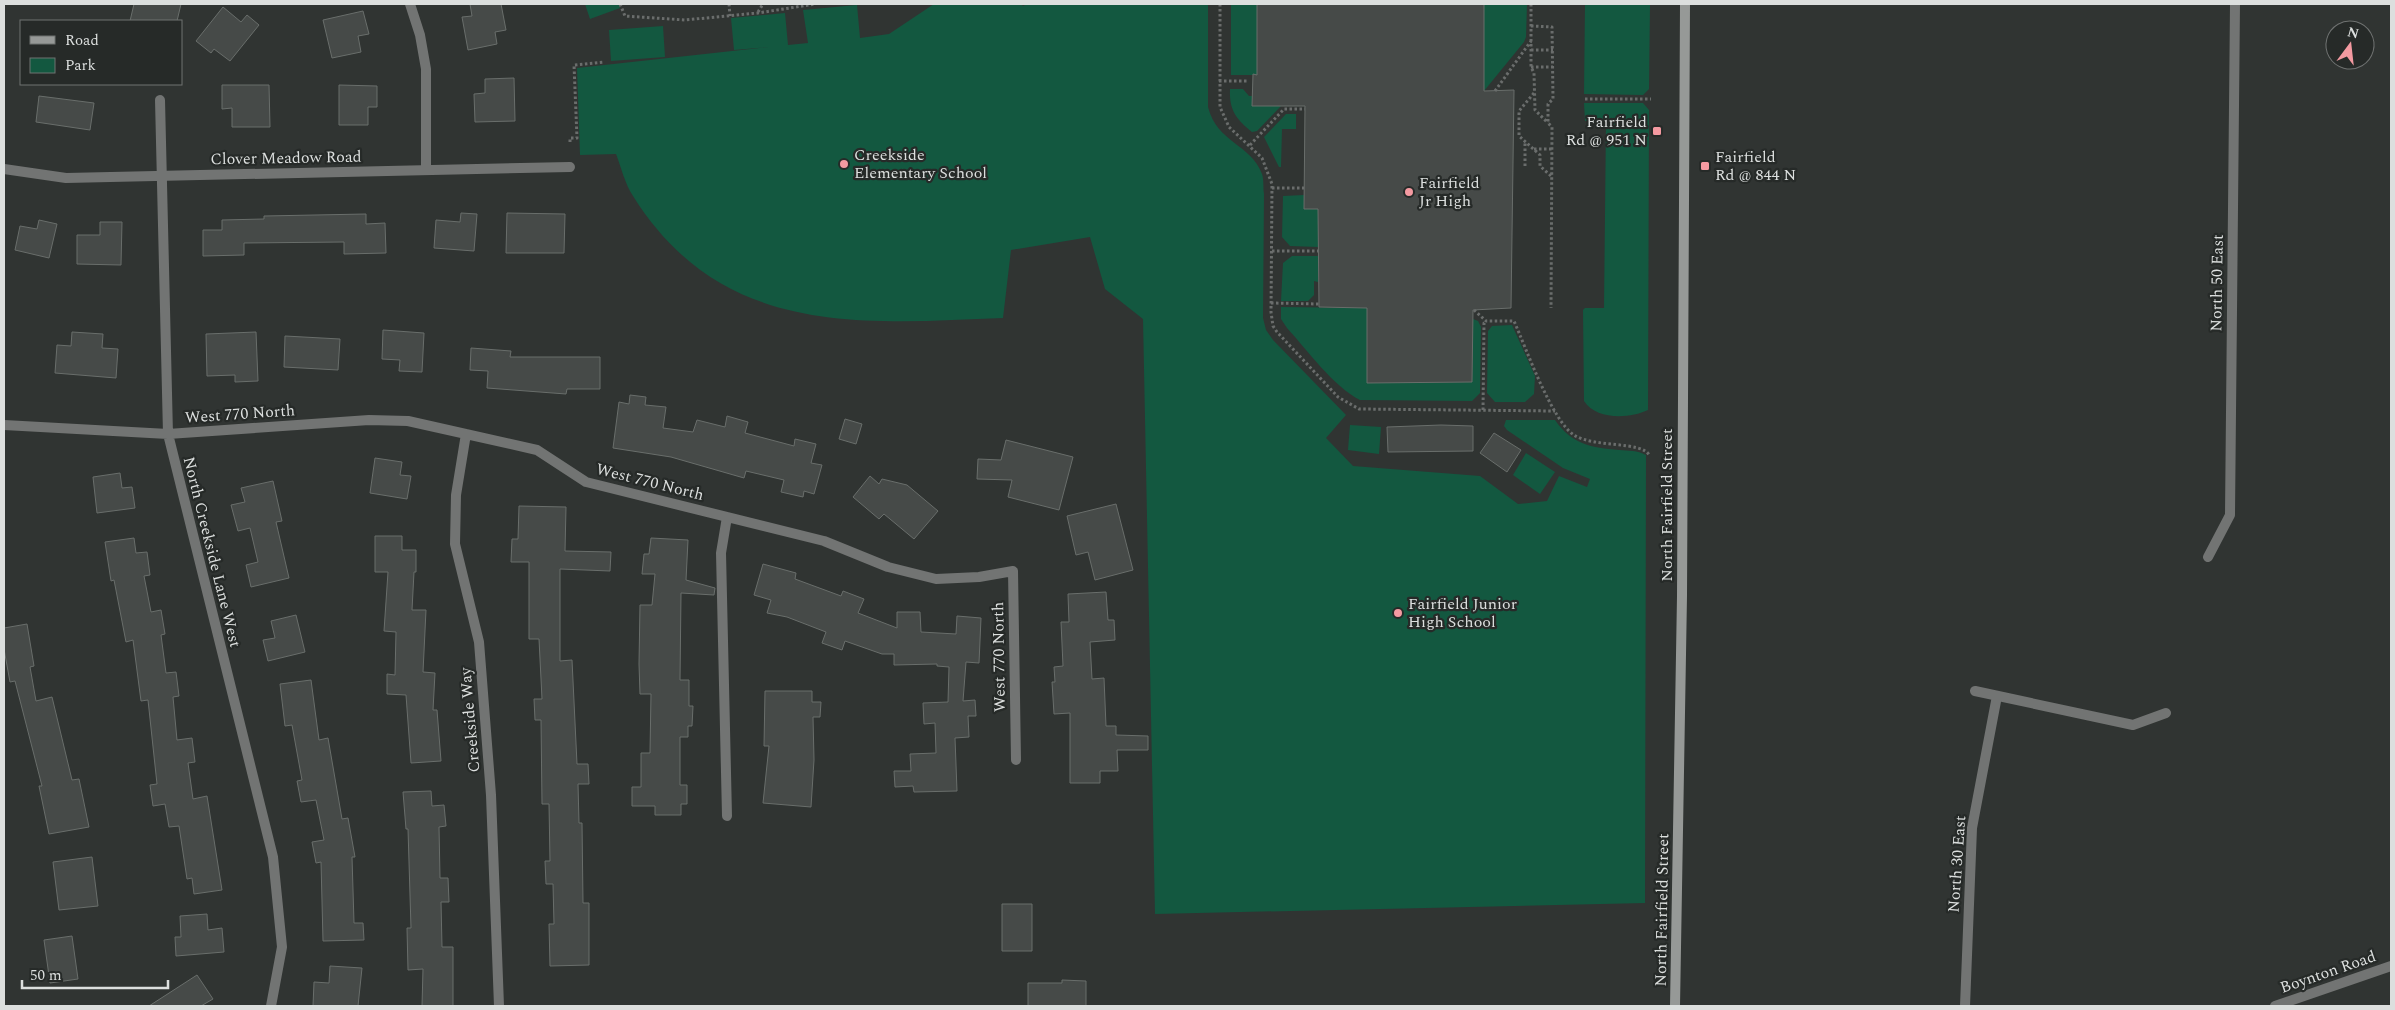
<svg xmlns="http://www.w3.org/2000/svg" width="2395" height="1010" viewBox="0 0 2395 1010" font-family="Spectral,serif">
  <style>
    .green { fill: #135840 }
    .building { fill: #464a48; stroke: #696e6b }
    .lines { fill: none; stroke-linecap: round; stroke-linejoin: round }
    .path { stroke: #6a6d6c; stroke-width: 3; stroke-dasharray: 2.5 2.5; stroke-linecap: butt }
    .street { stroke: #727473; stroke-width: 10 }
    .secondary { stroke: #969997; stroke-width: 10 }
    .poi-dot { fill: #f49aa1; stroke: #262a28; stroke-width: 2 }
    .labels { text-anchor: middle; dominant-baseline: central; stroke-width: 4.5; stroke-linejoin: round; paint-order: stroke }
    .poi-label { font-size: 16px; fill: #dcdfde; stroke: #262a28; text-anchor: start }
    .street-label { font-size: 16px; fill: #dcdfde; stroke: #262a28 }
  </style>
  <rect width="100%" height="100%" fill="#303432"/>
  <path class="green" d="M585 4H619L620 8 590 19Z
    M934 4H1021L1023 6 1027 4H1208V107C1217 143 1251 144 1262 174 1264 180 1263 187 1264 194L1263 318 1266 330 1273 340 1346 415 1326 438 1353 466 1480 476 1518 504 1547 501 1559 476 1587 487 1590 479 1563 468 1507 430 1504 426 1506 420H1555C1571 444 1592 448 1619 450 1629 451 1637 450 1646 455L1645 903 1155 914 1143 319 1105 289 1090 237 1011 250 1003 318C857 324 721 336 633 196 625 184 621 167 616 154L580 155 577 68 769 47 734 50 731 18 785 13 788 45 808 43 803 10 857 5 860 38 889 34Z
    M1231 4H1257V75H1231Z
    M1484 4H1527L1526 37 1524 42 1484 91Z
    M1585 4H1650L1649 89 1643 95 1584 94Z
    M663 26 665 57 611 61 609 30Z
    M1230 89H1243L1249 96H1252V106H1281L1257 131 1252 132C1236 119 1229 110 1230 89Z
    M1584 103H1643L1649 110 1648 410C1629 419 1596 420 1584 401L1583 310 1585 308H1604L1606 122 1585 121Z
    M1286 114H1296V129H1282L1281 167H1279L1264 137Z
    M1304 195V209H1318V247L1290 246 1282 237 1283 196Z
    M1292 256H1318V282L1314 281V295L1308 301H1281L1283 263Z
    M1281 307 1367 308V383L1472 382 1473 319 1478 321 1481 327 1480 393 1472 401 1360 400C1333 386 1308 351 1287 328L1281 319Z
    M1512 325 1535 376 1534 394 1525 402H1495L1487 393 1488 331 1492 326Z
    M1350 425 1381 427 1379 454 1348 450Z
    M1526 453 1555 472 1540 494 1513 475Z"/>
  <path class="building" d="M134 4H181L177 21H130Z
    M470 4H501L506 30 495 32 497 44 468 50 462 17 472 16Z
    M1257 4H1484V91L1514 90 1511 308 1473 310 1472 382 1367 383V308L1319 307 1318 209H1304L1305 106H1252L1253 74 1257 75Z
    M223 7 241 22 247 15 259 25 230 61 214 49 211 53 196 41Z
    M363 11 369 34 358 36 361 52 332 58 323 20Z
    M514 78 515 121 475 122 474 94 485 93V79Z
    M222 85H269L270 127H232V108L222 109Z
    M339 85 377 86V107H368V125H339Z
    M39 96 94 103 90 130 36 122Z
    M461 213 477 214 474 251 434 248 436 220 460 222Z
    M507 213 565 214 564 253H506Z
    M366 214V224L385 223 386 253 344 254V242L244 243V255L203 256V230H222V220L264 219V216Z
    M39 220 57 224 49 258 15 250 20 226 37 229Z
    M100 222H122L121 265 77 264V235H100Z
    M383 330 424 333 422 372 399 371 400 360 382 359Z
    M72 332 103 334 102 348 118 349 116 378 55 373 57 345 71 346Z
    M256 332 258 381 235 382V375L207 376 206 334Z
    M285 336 340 339 338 370 284 367Z
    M471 348 511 351 510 357H600V389H567L566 394 487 388 488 371 470 370Z
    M630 395 646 397 645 405 666 407 663 428 693 432 697 420 725 427 727 416 748 422 745 433 794 446 795 439 816 444 811 463 822 465 814 494 804 491 803 497 781 492 784 480 746 471 744 478 671 457 613 448 619 402 629 404Z
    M845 419 862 424 856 444 839 439Z
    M1441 425 1473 426V451L1388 452 1387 427Z
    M1494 433 1521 450 1507 472 1480 453Z
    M1006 440 1073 457 1059 510 1008 497 1012 480 977 479 978 459 1001 460Z
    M375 458 402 462 400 475 411 476 407 499 370 493Z
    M120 473 122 488 132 487 135 508 97 513 93 477Z
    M870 476 879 484 882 479 907 485 938 511 914 539 884 514 879 519 853 497Z
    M273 481 282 521 276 522 289 578 251 587 246 565 258 562 250 528 238 531 231 505 245 502 241 488Z
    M1116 504 1133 570 1095 580 1088 552 1076 555 1067 516Z
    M519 506 566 507 565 551 611 552 610 571 560 569V661L572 660 577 764H588L589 784H578L579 823H582L583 903H589V965L550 966 549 924H554L553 884H546L545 861H550L549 804H542L541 720H535L534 699H542L539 639H529V562H511L512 539H518Z
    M375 536H402V550H416V572H414L412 610H426L423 672 435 673 433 710H437L441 761 411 763 406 695 387 694V674L395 675 396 632 384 631 388 572H375Z
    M134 538 136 553 147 552 150 575 144 576 151 612 161 610 165 634 161 635 166 673 176 672 179 696 173 697 177 740 192 738 195 762 188 763 193 799 207 796 222 890 194 894 192 878 187 879 179 826 169 827 165 804 153 806 150 785 157 784 148 700 141 701 133 640 126 642 114 580 111 581 105 542Z
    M651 538 688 540 686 580 715 588 714 595 681 593 680 680H689V706H693L692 726H688V737H680V785H687V804H681V815H655V806H632V787H641V753H650L651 694H640L639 664 640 605H652L655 574H642L644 554H649Z
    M763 564 796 573 795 579 841 596 843 591 864 599 858 613 897 628V612H920L921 632 956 634 957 616 981 618 979 663 966 662 963 701 975 700 976 716H968L969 737 955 738 957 791 914 792 913 786 895 787 894 771H911L910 754 936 753 935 723 924 724 923 703 948 702 949 667 937 666V664L894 665V654H882L845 641 842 650 822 643 826 632 787 617 767 613 771 600 754 595Z
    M1106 592 1108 620H1114L1115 640 1090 642 1092 679 1104 678 1106 726H1116V735L1148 736V750H1117L1118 771H1100V783H1070V713L1054 714 1052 682H1055L1054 667 1063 666 1061 622H1069L1068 594Z
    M296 615 305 652 268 661 263 640 275 638 271 621Z
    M27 624 34 666 30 667 36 701 52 697 72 780 79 779 89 827 49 834 39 786H42L15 681 10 682 4 649V628Z
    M311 680 319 740 328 738 342 819 348 818 355 857H352L354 923H363L364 940 323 941 321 862 316 863 312 842 324 840 316 800 301 802 297 781 302 780 292 725 285 726 280 684Z
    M765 691H812V702H821L820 717H813L814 760 811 807 763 803 769 746H764Z
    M431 791 432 806 444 805 446 826 439 827 440 878H448L449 902H441L442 947H453V1006H422L423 969 408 970 407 928H411L408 829H406L403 792Z
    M92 857 98 906 59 910 53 862Z
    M1002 904H1032V951H1002Z
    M207 914 208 930 222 928 224 952 176 956 175 937H181L180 916Z
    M72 936 78 979 50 983 44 940Z
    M330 966 362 968 358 1006H313L314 982 329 983Z
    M197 975 213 999 201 1006H149Z
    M1062 980 1086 981V1006H1028V983H1062Z"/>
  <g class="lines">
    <path class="path" d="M620 4 625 16 685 20 758 13 815 4
      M729 4 730 16
      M1220 4V107L1229 127 1262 158 1272 184 1271 312 1273 326 1277 332 1338 397 1359 409 1555 411
      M1531 4V67L1534 73 1535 110 1548 123
      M758 12 763 4
      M1531 26 1552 27 1553 99 1548 104V123L1552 127 1551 308
      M1531 50H1553
      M1531 67H1553
      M1219 81H1248
      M1495 91 1531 41
      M1534 93 1519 111V136L1540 155V166L1551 176
      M1585 99H1651
      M570 142V138H577L574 65 604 62
      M1250 145 1284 109H1305
      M1534 149H1552
      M1525 166V142
      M1272 188H1304
      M1272 251H1318
      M1271 303 1319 304
      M1474 310 1486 321H1514C1526 348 1552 421 1574 435 1594 448 1642 441 1649 455
      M1483 410 1484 323 1486 321"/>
    <path class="street" d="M410 4 420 35 426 69V170
      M160 100 168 434 273 857 282 947 271 1006
      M4 169 66 178 570 167
      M4 425 168 434 369 420 408 421 537 450 586 482 824 541 888 567 936 579 979 577 1013 571 1016 760
      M466 434 456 495 455 544 479 642 491 795 499 1006
      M2208 557 2230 515 2235 4
      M1975 691 2133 725 2166 713
      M727 816 721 553 727 517
      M1965 1006 1972 828 1997 696
      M2275 1006 2391 966"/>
    <path class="secondary" d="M1675 1006 1682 596 1685 4"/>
  </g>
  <g class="poi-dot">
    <rect x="1652" y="126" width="10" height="10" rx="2.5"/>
    <circle cx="844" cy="164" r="5"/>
    <rect x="1700" y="161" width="10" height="10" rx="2.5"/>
    <circle cx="1409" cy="192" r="5"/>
    <circle cx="1398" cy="613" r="5"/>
  </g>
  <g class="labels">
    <g class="poi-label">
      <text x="1647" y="122" text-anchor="end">Fairfield<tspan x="1647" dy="18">Rd @ 951 N</tspan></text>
      <text x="854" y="155">Creekside<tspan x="854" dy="18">Elementary School</tspan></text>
      <text x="1715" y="157">Fairfield<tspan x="1715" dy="18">Rd @ 844 N</tspan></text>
      <text x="1419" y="183">Fairfield<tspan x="1419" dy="18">Jr High</tspan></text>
      <text x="1408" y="604">Fairfield Junior<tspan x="1408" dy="18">High School</tspan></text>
    </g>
    <g class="street-label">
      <text transform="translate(286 158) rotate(-1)">Clover Meadow Road</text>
      <text transform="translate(2217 283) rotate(-89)">North 50 East</text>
      <text transform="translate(240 414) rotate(-4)">West 770 North</text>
      <text transform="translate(650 482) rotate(14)">West 770 North</text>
      <text transform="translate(1667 505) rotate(-90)">North Fairfield Street</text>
      <text transform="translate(212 552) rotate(76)">North Creekside Lane West</text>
      <text transform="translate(999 657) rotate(-91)">West 770 North</text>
      <text transform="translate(470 720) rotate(-95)">Creekside Way</text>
      <text transform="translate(1957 864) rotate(-86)">North 30 East</text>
      <text transform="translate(1662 910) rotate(-89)">North Fairfield Street</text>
      <text transform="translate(2328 972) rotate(-19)">Boynton Road</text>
    </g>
  </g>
  <rect width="2395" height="1010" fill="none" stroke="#dcdfde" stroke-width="10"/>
  <rect x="20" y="20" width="162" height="65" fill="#262a28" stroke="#6f7271"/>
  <rect x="30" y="36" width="25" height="8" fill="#969997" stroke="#6f7271"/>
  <text x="65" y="45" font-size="15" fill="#dcdfde">Road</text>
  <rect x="30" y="58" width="25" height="15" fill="#135840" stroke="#6f7271"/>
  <text x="65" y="70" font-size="15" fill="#dcdfde">Park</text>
  <g transform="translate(2350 45) rotate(15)"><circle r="24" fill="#262a28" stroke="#6f7271"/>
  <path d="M0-4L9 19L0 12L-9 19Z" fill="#f49aa1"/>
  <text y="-8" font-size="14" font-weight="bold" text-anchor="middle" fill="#dcdfde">N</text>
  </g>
  <path d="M22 980v8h146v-8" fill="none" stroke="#dcdfde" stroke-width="2.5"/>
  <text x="30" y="980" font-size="15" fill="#dcdfde" stroke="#262a28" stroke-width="4" paint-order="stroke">50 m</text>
</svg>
